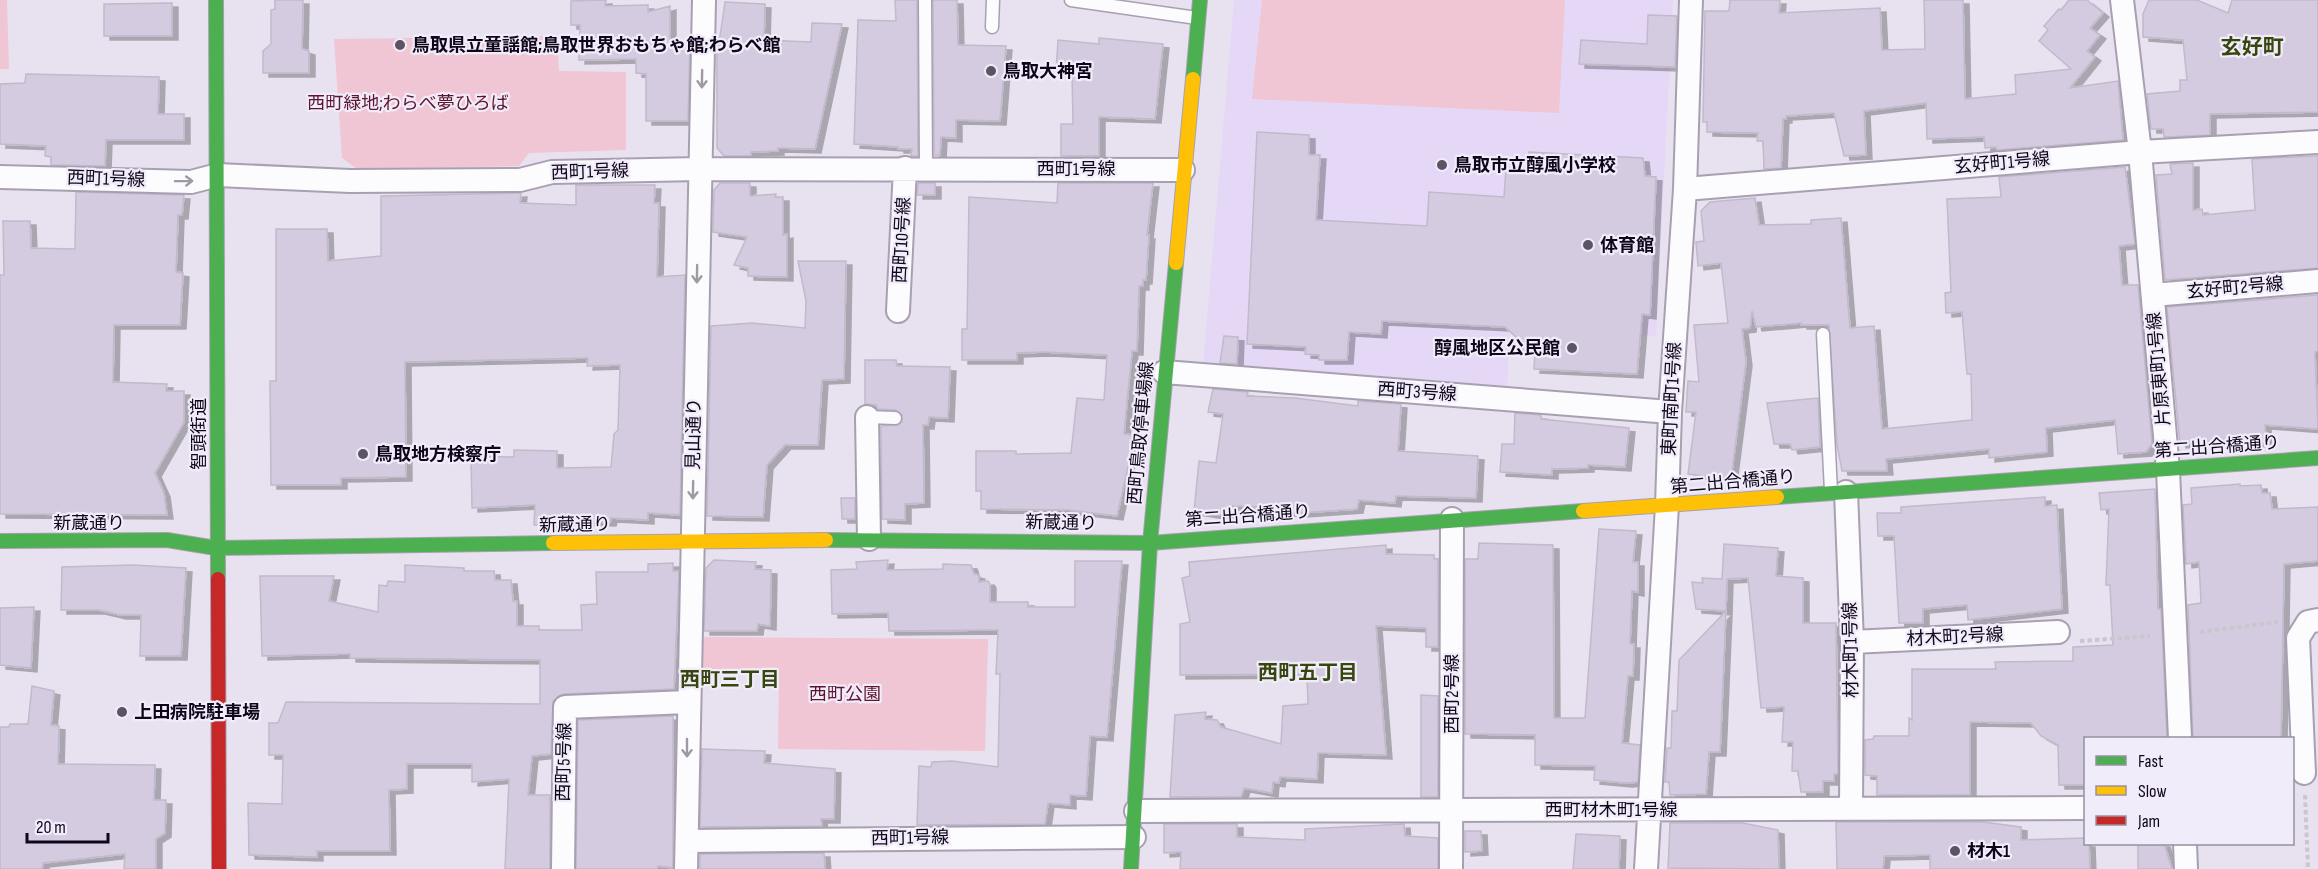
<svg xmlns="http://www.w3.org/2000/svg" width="2318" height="869" viewBox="0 0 2318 869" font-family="'Sofia Sans Condensed','Noto Sans JP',sans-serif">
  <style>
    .built { fill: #e5d8f6 }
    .green { fill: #f0c5d4 }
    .building { fill: #d5cbe1; stroke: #c2b9cb; stroke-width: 1.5; filter: url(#shadow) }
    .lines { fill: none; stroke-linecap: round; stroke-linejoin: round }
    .lane-casing { stroke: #a8a0b1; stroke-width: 15 }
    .street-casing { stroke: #a8a0b1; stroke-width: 26 }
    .fast-casing { stroke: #a8a0b1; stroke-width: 16 }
    .slow-casing { stroke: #a8a0b1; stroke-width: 16 }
    .jam-casing { stroke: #a8a0b1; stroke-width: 16 }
    .path { stroke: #c9c7cd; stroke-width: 4; stroke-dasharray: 4.5 3; stroke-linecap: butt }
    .lane { stroke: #fcfbfd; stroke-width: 12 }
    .street { stroke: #fcfbfd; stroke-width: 22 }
    .fast { stroke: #4caf50; stroke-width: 14 }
    .slow { stroke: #ffc107; stroke-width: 14 }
    .jam { stroke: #c62828; stroke-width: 14 }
    .oneway { stroke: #9e99a3 }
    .poi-dot { fill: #5c5366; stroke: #f1ecf9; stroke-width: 2 }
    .labels { text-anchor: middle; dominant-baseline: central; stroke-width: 4.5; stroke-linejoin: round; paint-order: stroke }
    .poi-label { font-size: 18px; font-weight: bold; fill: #10061b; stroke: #f1ecf9; text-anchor: start }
    .park-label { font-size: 18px; fill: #5f142f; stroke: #f1ecf9 }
    .street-label { font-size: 18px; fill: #10061b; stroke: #f1ecf9 }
    .neighbourhood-label { font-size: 20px; font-weight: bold; fill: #37460f; stroke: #f1ecf9 }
    .quarter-label { font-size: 21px; font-weight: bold; fill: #37460f; stroke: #f1ecf9 }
  </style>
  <defs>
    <filter id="shadow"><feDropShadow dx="6" dy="4" stdDeviation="0" flood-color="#0004"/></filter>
  </defs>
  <rect width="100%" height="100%" fill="#e8e2f0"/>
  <path class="built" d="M1234 0H1673L1656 336 1510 330 1507 388 1203 365Z"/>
  <path class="green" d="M0 0H7L9 69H0Z
    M1262 0H1565L1559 113 1252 99Z
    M557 36 559 71 626 72V150L529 153 519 166 357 169 342 158 334 39Z
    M703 637 988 639 985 751 778 749 779 671 701 670Z"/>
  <path class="building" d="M275 0H303L302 49 309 51V73H263V51L271 44V10L275 9Z
    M606 0 605 6 648 5V12L670 6V43H690L688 121H646V74L636 73V59L579 60 580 25H571V1Z
    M895 0H917L918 156H911L912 149H898V147L854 144 858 20 896 21Z
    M933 0H957L958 45 1006 46 1000 121 956 120V138L941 137 940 155H934Z
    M1730 0H1780L1779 13 1880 8 1882 50 1925 49 1924 0H1963L1965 99 2016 94 2015 75 2071 69 2039 41 2048 30 2044 26 2059 9 2061 10 2069 0H2087L2103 13 2090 28 2100 35 2087 51 2095 57 2070 88 2118 81 2123 140 1997 150 1996 147 1985 148 1984 137 1927 139 1926 103 1864 111 1866 155 1844 156 1834 113 1786 116V119H1783L1781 168 1764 169 1763 141H1757L1758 133 1707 132V122H1703L1705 11H1729Z
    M2149 0H2197L2228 13 2232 0H2318V112L2210 114V135L2164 137 2163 129H2151L2147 94 2180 91V80H2187L2183 40 2143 37V14Z
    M725 2 765 4 764 40 811 42 812 23 842 24 815 149 778 148V151L751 152V156H724L717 148V43H719Z
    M172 3V36H104V4Z
    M1648 15 1677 16 1675 67 1579 64 1581 40 1647 44Z
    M1099 38 1163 44 1155 119 1099 117V156H1061V124H1073L1072 73 1056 72 1058 40 1099 44Z
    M26 74 159 77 158 114H184V140H106L105 166 51 165V157L45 156 46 146 0 144V84L25 83Z
    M1257 132 1309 135V155H1320L1316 220 1427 226 1429 192 1504 197 1506 168 1528 170 1529 152 1643 158 1645 176 1656 177 1650 315 1642 314 1637 374 1534 369 1535 350 1517 349 1518 339 1505 327 1382 321 1381 334 1349 332 1347 360H1319V355L1305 354 1306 347 1247 344Z
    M2318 156V268L2165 280 2156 175 2172 174 2170 164 2193 163V210L2202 209 2203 215 2255 210 2252 159Z
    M2125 167 2135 244 2119 246 2122 285H2138L2152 444 2146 452 2118 454 2115 420 2046 428 2047 452 1989 458V449L1886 459 1887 471H1842L1837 445 1829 325H1801V323L1756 327 1752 311 1750 328 1742 329 1746 362 1731 479 1688 474 1696 412H1686L1688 381 1699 382 1694 325 1728 323 1721 263 1698 266 1696 242 1704 241 1701 211 1710 202 1755 198 1759 225 1811 224V220L1841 218 1850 328 1874 326 1882 429 1972 420 1971 374H1967L1962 312 1946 313 1945 293 1951 292 1947 199 2001 197 1999 177Z
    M720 183H750V196L776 194 775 197H783V235L787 234V277L748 276V268L734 265 747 237 713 232 714 190Z
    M918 183H935V195H917Z
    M1058 183H1153L1147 235H1149L1146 280H1143V286H1139L1137 351H1132L1124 434 1132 435 1128 467 1117 516 1068 510 981 509V491H976V451H1016V454L1071 453 1077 398 1104 400 1107 355 1044 352 1017 353V360H962V329H967L969 197 1057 203Z
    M576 185H655L654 203H659L657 277 685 275 680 515 648 513V520L611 518 610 522 558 521V525H534L535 505 472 508 471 456 514 457V450L557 451V468L611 467 614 434 618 430 620 365 587 366 588 358 405 362 406 477 341 478V485H271L270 381H276V229H327L328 261 381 256V196L521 193 520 203 576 205Z
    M76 192 184 195 182 215H178L176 272 183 273 180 325H114L113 382 167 384 166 391H184V422L155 473 164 493 167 515 0 514V275H4L3 221H30L31 248 75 249Z
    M798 261H846L844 379 822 380 818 445H785L767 465 763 517 707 516 711 326 752 323 805 328 806 301Z
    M2318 295V351L2315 352 2318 429 2265 425 2266 442 2244 444V438L2180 444 2167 307Z
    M1224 336 1238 337 1237 364 1220 363Z
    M865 360H896L897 366 950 367 948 418 929 417 928 425H923L924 503 905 504V520L882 519 881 426 898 425 902 422V415L896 410 878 409 876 405 865 404Z
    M1213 389 1248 392 1247 396 1295 398 1358 406V401L1401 404 1398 451 1478 456 1476 498 1396 496 1395 503 1359 500 1357 509 1300 513 1269 511 1268 507 1232 506 1231 517 1194 511 1199 461 1216 463 1223 414 1208 412Z
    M1818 398 1820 447 1792 450 1790 444H1774L1767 403Z
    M1515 413 1541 415V419L1629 428 1625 467 1588 465V468L1552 469V475L1500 472 1502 444H1514Z
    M2240 484V486L2261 485 2262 493H2270L2272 509 2318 507V561L2284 564 2281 738H2193L2188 605 2201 603 2199 562 2186 564 2183 505 2192 504 2191 488Z
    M2155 489 2158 609H2161L2167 738H2085V785H2059L2058 745 2041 736 2031 723 1970 722V795H1877V776L1865 775V740L1873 739 1874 736H1909V718L1912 720V669H1996L1995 662 2073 661V647L2113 645 2110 585H2106L2109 509 2101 510 2099 493Z
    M2045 497V506L2057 505 2062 609 1968 620 1967 605 1923 609V623H1899L1894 536H1878L1877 513H1901V507Z
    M841 498H855V519H842Z
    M1599 529 1636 531 1633 562H1638V592L1632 591 1630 644H1634L1633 676H1628L1622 743 1640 745 1638 782 1626 783 1594 780 1595 766 1535 765V735L1465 734V559H1478L1479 543 1553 545 1554 718H1585Z
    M1724 544 1778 548 1776 576 1803 578V623H1836L1838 774H1834V781H1823V792H1801L1798 771H1792L1793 742H1782L1784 707 1761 708 1748 578 1727 579 1726 611 1696 609 1692 582 1703 583 1702 578 1722 579Z
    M1386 545V554L1434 555V559H1438V647H1426V628L1376 626 1386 755 1318 753 1317 779 1280 777 1279 783 1273 782 1272 793 1244 788 1241 797H1170L1175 715 1206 712 1205 719 1217 720 1221 727 1281 744 1283 706 1308 704 1307 674 1180 675V624L1190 622 1182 578 1190 576 1189 562Z
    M714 560 756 562 755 569 771 570 770 626 758 624 757 631H704L706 568Z
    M888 560 887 570 943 569V564L971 565 974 574 979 575V582L988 581 990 584V602H1028V607H1075V561H1122L1107 737 1090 736 1086 796 1070 795V805L1048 803 1045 824 917 825 919 766 931 767 932 762 952 761 998 767 1000 674H996L998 630 889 631 888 613 832 614 831 570 857 569 856 562Z
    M673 563V571H679L674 689 564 694 553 701 551 754 532 756 528 795H550V869H505L509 779 472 782V764H407V789L389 790 390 851H317V857L249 855 248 803 282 804 283 755H269V723H278L286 702 540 704V660L350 658V654L262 656 260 576H334L329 601 378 612 379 585 387 586 388 581 405 582V565L464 568V571H494L495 580H511L513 601H517V626H539V630H582L581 605 597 604 596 572H648V564Z
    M132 565 186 568 181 656H140L141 615H120L99 610H61L62 567Z
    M34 607 31 668 0 665V608Z
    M1726 611 1720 752H1709L1706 794 1670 795 1669 782H1665L1667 748H1671L1672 711H1677L1679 660Z
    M32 686 54 691 51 725 59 726 58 764 155 765 154 800H166L165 833 156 839V869H124L125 854 43 863 42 869H0V727H9L10 724H28Z
    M1421 695 1438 696V797H1421Z
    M673 716V868L658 866 657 869H576L578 720Z
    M702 749 765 751 764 763 835 769 834 819H821L822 826 700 827Z
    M1836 822H1983L2021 827V840L2085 838V843H2089L2090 869H1930V855L1884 856 1883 869H1837Z
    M1670 823H1743L1778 830 1779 869 1668 868Z
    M1164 824H1237V837L1305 840V829L1404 824 1405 836 1438 838V869H1180L1181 852 1164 853Z
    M1465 831H1481L1482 851 1465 852Z
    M1576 834 1620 836 1619 869H1573Z
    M2138 843H2164L2172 869H2138Z
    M824 853 825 869H700V854Z"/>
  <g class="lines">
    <g class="lane-casing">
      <path id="lane" d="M925 0 926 169
        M1071 0 1197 18
        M992 27 993 0
        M1823 334 1831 491
        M867 417 895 418"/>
    </g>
    <g class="street-casing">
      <path id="street" d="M2122 0 2140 152 2168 470 2180 738
        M0 177 191 182 218 175 350 181 520 180 552 172 699 169 1183 170
        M1685 189 2140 152 2318 142
        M2153 295 2318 281
        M898 311 905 168
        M1164 372 1670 412
        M867 417 869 539
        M1846 492 1852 642 1851 809
        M1852 642 2058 632
        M2304 773 2298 638 2308 622 2318 620
        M1136 811 2086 808
        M687 841 1134 837
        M2185 844 2186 869
        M563 869 565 707 688 702
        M686 869 704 0
        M1451 869 1452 519
        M1646 869 1667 505 1670 412 1685 189 1691 0"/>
    </g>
    <g class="fast-casing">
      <path id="fast" d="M216 0 218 579
        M1193 79 1200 0
        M1777 497 2318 458
        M826 540 1150 543 1583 511
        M0 541 167 540 216 548 553 543
        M1131 869 1150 543 1176 263"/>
    </g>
    <g class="slow-casing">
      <path id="slow" d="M1176 263 1193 79
        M1583 511 1777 497
        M553 543 826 540"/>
    </g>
    <g class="jam-casing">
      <path id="jam" d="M218 579 219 869"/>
    </g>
    <path class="path" d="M2200 632 2278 622
      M2080 641 2150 636
      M2305 795 2308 869"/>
    <use href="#lane" class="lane"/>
    <use href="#street" class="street"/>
    <use href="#fast" class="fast"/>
    <use href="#slow" class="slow"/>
    <use href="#jam" class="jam"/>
  </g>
  <defs><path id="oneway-shaft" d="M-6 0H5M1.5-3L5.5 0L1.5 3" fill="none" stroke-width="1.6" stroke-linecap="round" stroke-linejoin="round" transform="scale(1.5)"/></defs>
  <g class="oneway">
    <use href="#oneway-shaft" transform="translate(702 79) rotate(91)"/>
    <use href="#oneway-shaft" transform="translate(184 181) rotate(-1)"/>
    <use href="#oneway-shaft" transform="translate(697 274) rotate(91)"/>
    <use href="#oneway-shaft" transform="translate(693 490) rotate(91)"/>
    <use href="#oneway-shaft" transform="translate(687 748) rotate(90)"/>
  </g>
  <g class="poi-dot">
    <circle cx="400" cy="45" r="6"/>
    <circle cx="991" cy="71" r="6"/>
    <circle cx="1442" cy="165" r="6"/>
    <circle cx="1588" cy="245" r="6"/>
    <circle cx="1572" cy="348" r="6"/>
    <circle cx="363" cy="454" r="6"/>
    <circle cx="122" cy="712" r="6"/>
    <circle cx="1955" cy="851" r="6"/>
  </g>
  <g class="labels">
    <g class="poi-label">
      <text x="412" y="45">鳥取県立童謡館;鳥取世界おもちゃ館;わらべ館</text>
      <text x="1003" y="71">鳥取大神宮</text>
      <text x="1454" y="165">鳥取市立醇風小学校</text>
      <text x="1600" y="245">体育館</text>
      <text x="1560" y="348" text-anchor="end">醇風地区公民館</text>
      <text x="375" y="454">鳥取地方検察庁</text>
      <text x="134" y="712">上田病院駐車場</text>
      <text x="1967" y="851">材木1</text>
    </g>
    <g class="park-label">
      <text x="408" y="103">西町緑地;わらべ夢ひろば</text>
      <text x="845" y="694">西町公園</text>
    </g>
    <g class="street-label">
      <text transform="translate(2002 163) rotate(-5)">玄好町1号線</text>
      <text x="1076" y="169">西町1号線</text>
      <text transform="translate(590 172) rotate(-2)">西町1号線</text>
      <text transform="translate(106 179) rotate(2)">西町1号線</text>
      <text transform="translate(902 240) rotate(-87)">西町10号線</text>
      <text transform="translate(2235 288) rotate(-5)">玄好町2号線</text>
      <text transform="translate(2159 369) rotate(-95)">片原東町1号線</text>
      <text transform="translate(1417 392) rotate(4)">西町3号線</text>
      <text transform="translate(1672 399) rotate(-87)">東町南町1号線</text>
      <text transform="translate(1141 433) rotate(-85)">西町鳥取停車場線</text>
      <text transform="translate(199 434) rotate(-90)">智頭街道</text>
      <text transform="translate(694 434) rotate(-89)">見山通り</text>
      <text transform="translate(2217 447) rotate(-4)">第二出合橋通り</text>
      <text transform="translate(1733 482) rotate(-5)">第二出合橋通り</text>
      <text transform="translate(1248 516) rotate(-4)">第二出合橋通り</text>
      <text x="89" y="523">新蔵通り</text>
      <text transform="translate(1061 523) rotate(1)">新蔵通り</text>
      <text transform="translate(575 525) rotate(-1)">新蔵通り</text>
      <text transform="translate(1955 637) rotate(-3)">材木町2号線</text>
      <text transform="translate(1851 650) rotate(-91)">材木町1号線</text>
      <text transform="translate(1452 694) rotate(-90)">西町2号線</text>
      <text transform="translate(564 762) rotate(-89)">西町5号線</text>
      <text x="1611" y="810">西町材木町1号線</text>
      <text transform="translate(910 838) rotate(-1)">西町1号線</text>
    </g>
    <g class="neighbourhood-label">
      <text x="1308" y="673">西町五丁目</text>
      <text x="730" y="680">西町三丁目</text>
    </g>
    <g class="quarter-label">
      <text x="2252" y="47">玄好町</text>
    </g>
  </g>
  <rect x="2084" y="737" width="210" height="108" fill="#f1ecf9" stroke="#9790a0" stroke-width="1.5"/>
  <rect x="2096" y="756" width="30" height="9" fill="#4caf50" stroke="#9790a0" stroke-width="1.5"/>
  <text x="2138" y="767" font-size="18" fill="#10061b">Fast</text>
  <rect x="2096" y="786" width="30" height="9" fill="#ffc107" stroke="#9790a0" stroke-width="1.5"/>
  <text x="2138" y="797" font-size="18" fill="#10061b">Slow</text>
  <rect x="2096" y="816" width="30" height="9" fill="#c62828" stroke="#9790a0" stroke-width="1.5"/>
  <text x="2138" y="827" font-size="18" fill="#10061b">Jam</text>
  <path d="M27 833v9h81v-9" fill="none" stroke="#10061b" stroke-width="3"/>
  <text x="36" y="833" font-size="18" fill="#10061b" stroke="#f1ecf9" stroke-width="4.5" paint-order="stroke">20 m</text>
</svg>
